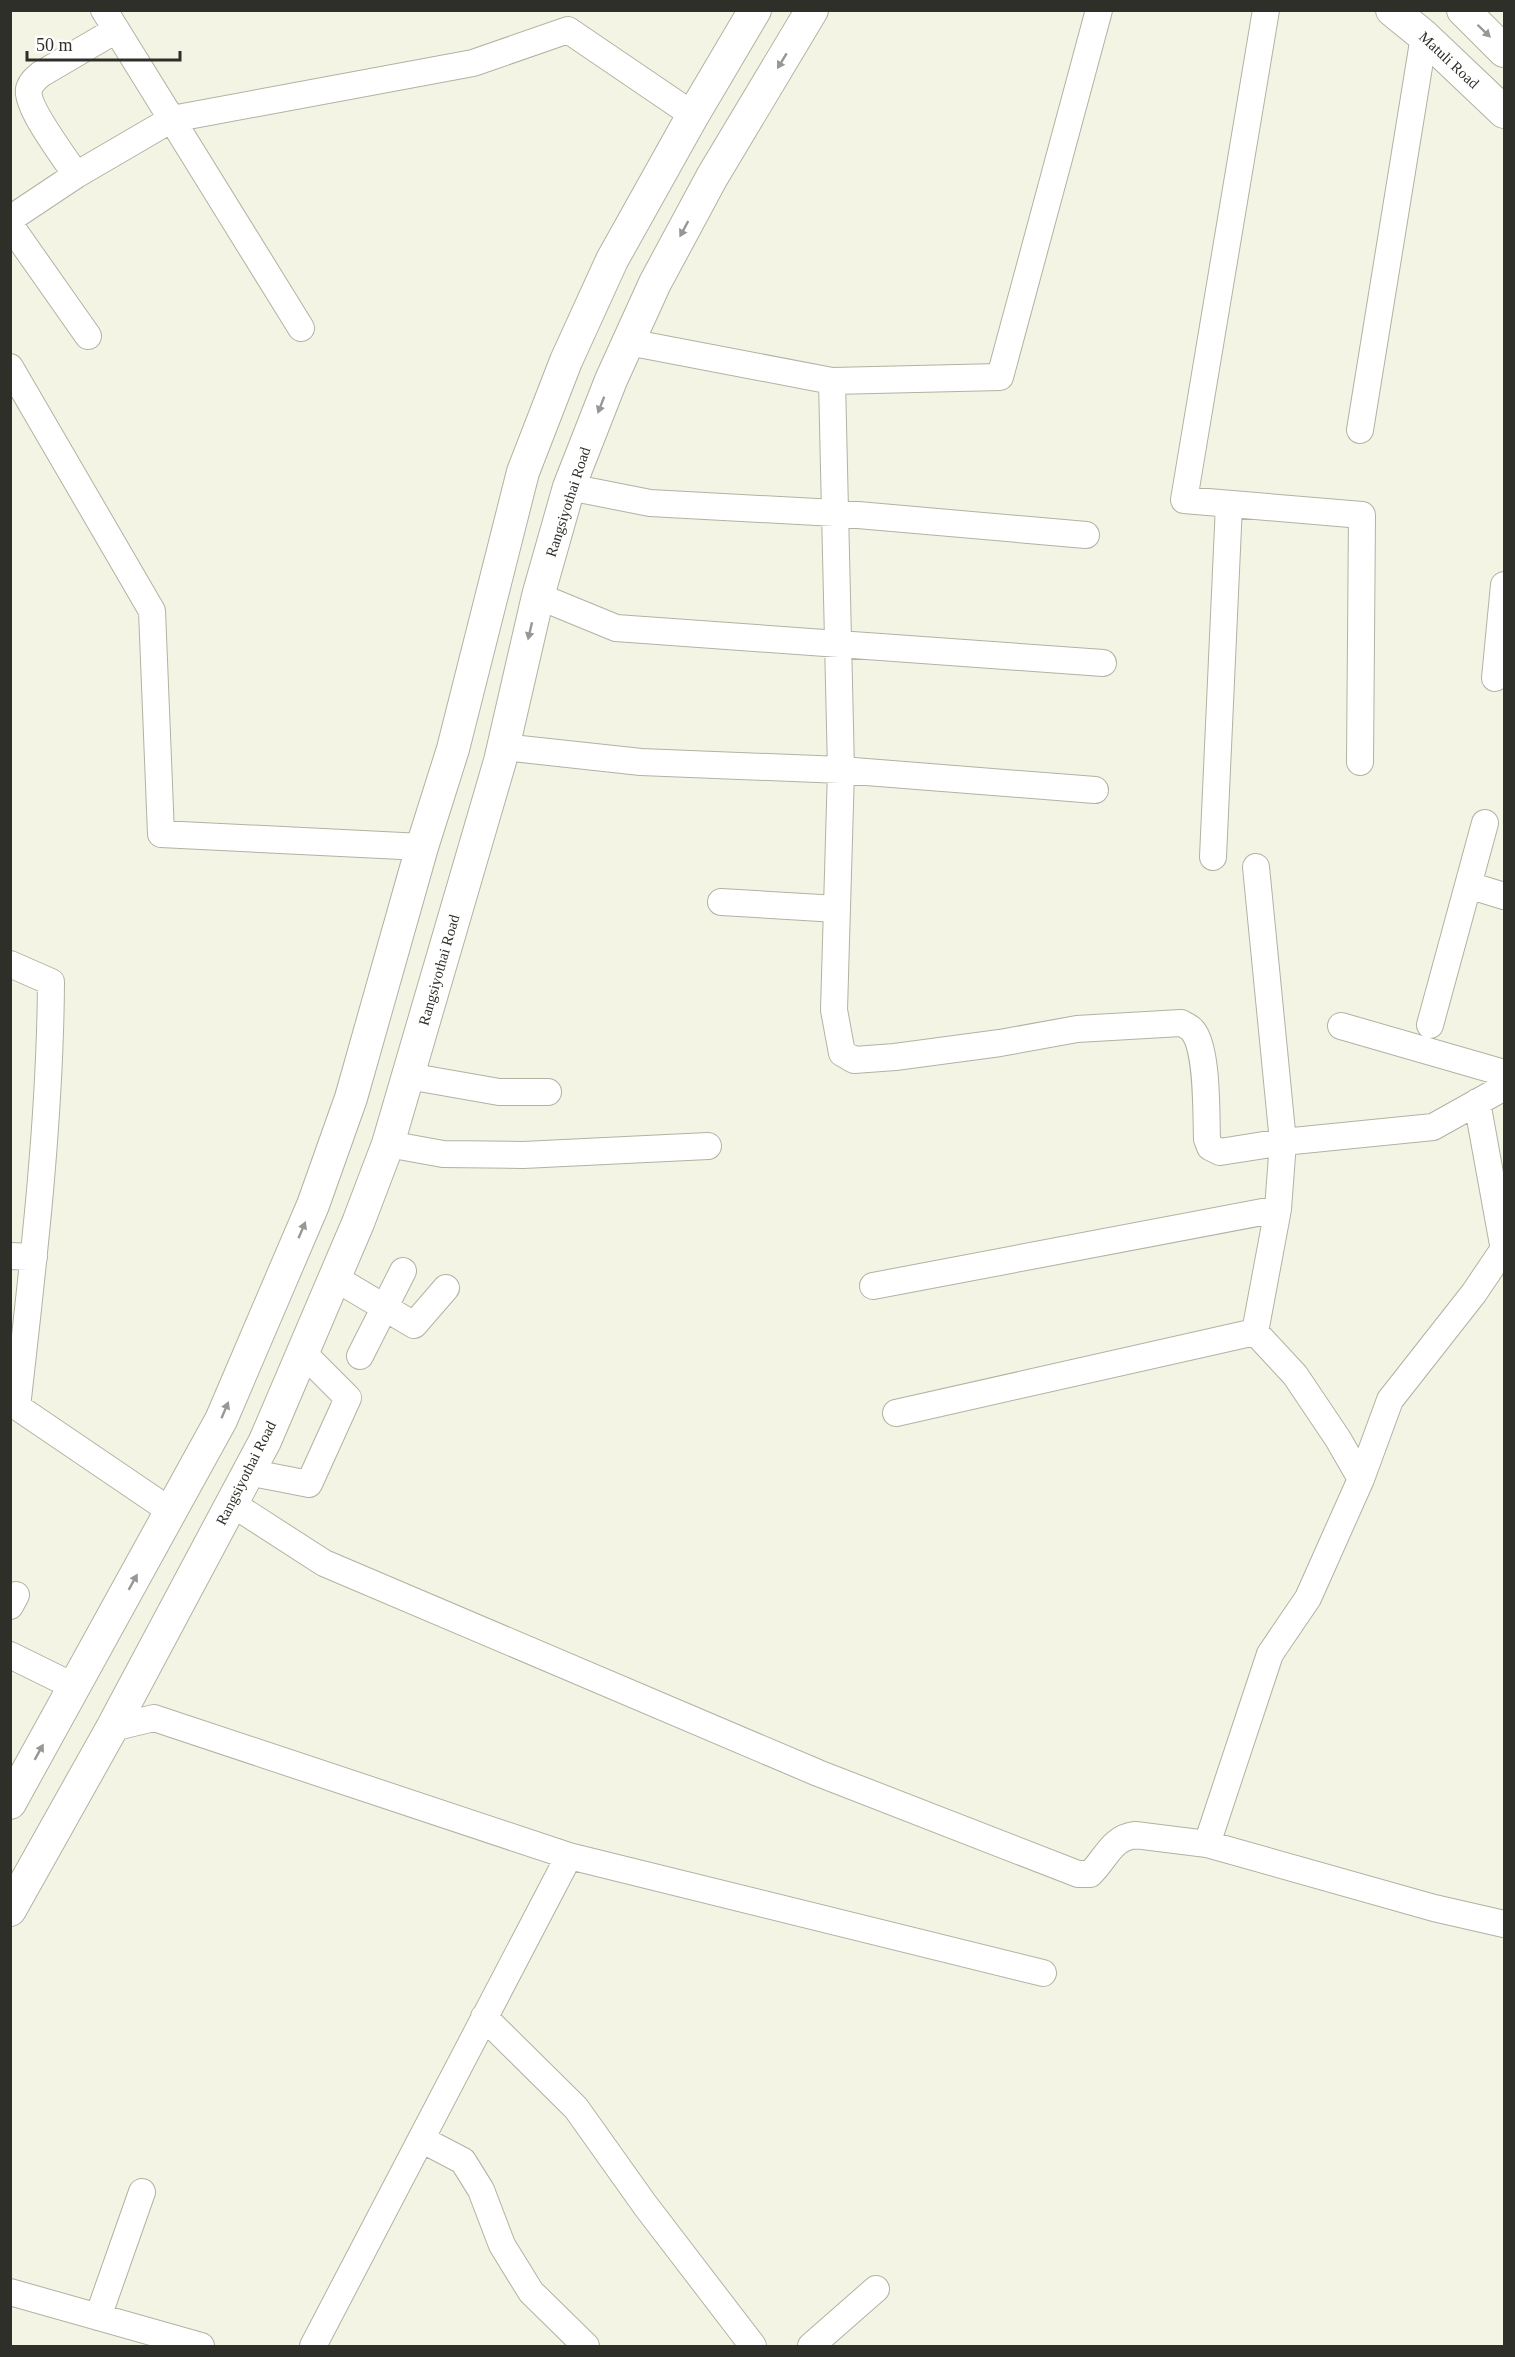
<svg xmlns="http://www.w3.org/2000/svg" width="1515" height="2357" viewBox="0 0 1515 2357" font-family="Georgia,serif">
  <style>
    .lines { fill: none; stroke-linecap: round; stroke-linejoin: round }
    .minor-casing { stroke: #b2b2a3; stroke-width: 28 }
    .major-casing { stroke: #b2b2a3; stroke-width: 34 }
    .minor { stroke: #fff; stroke-width: 26 }
    .major { stroke: #fff; stroke-width: 32 }
    .oneway { fill: #979794 }
    .labels { text-anchor: middle; dominant-baseline: central; stroke-width: 6; stroke-linejoin: round; paint-order: stroke }
    .street-label { font-size: 15px; fill: #2f2f29; stroke: #fff }
  </style>
  <rect width="100%" height="100%" fill="#f4f4e4"/>
  <g class="lines">
    <g class="minor-casing">
      <path id="minor" d="M104 10 301 328
        M1266 10 1184 500 1362 515 1360 762
        M76 175C65 158 25 106 29 89 31 82 36 78 41 74L116 30
        M10 219 76 175 172 119 473 63 568 30 693 115
        M10 225 88 336
        M628 342 832 381 1000 377 1099 10
        M10 367 152 611 161 834 422 847
        M832 381 841 770 834 1010 842 1053 854 1060 895 1057 1000 1043 1077 1029 1181 1023C1185 1025 1190 1027 1193 1031 1208 1050 1206 1114 1207 1139L1210 1147 1220 1152 1283 1142 1256 867
        M1360 430 1424 36
        M569 487 650 503 835 513 1086 535
        M538 596 616 628 1103 663
        M1495 678 1504 585
        M503 747 641 762 841 770 1095 790
        M1213 857 1229 505
        M1468 885 1504 896
        M721 902 837 909
        M10 964 51 982C50 1124 33 1266 17 1407
        M1430 1025 1485 823
        M1341 1026 1504 1073
        M408 1076 499 1092H548
        M1477 1102 1504 1250
        M388 1144 443 1154 523 1155 708 1146
        M10 1256 34 1257
        M335 1278 414 1325 446 1288
        M873 1286 1278 1209
        M1255 1332 1278 1209 1283 1142 1433 1127 1501 1089 1504 1079
        M1255 1332 1295 1375 1338 1439 1361 1479
        M360 1356 403 1271
        M10 1402 172 1512
        M896 1413 1255 1332
        M248 1472 309 1484 348 1398 303 1353
        M231 1503 324 1563 818 1773 1078 1874H1090C1106 1859 1111 1838 1135 1835L1207 1844 1434 1908 1504 1924
        M10 1606 16 1595
        M10 1655 75 1687
        M112 1728 154 1718 569 1856 1043 1973
        M1207 1844 1270 1654 1308 1598 1361 1479 1390 1400 1474 1293 1503 1250
        M484 2017 576 2108 645 2205 753 2346
        M421 2139 463 2161 481 2190 502 2245 531 2292 586 2346
        M10 2292 201 2346
        M98 2317 142 2192
        M313 2346 569 1856
        M811 2346 876 2289"/>
    </g>
    <g class="major-casing">
      <path id="major" d="M1392 10 1424 36 1504 112
        M1463 10 1504 51
        M10 1803 221 1420 313 1205 351 1098 422 847 453 749 523 472 566 361 612 260 693 115 755 10
        M10 1910 112 1728 265 1441 358 1223 388 1144 500 761 538 596 569 487 611 380 655 283 712 177 812 10"/>
    </g>
    <use href="#minor" class="minor"/>
    <use href="#major" class="major"/>
  </g>
  <defs><path id="oneway-solid" d="M-6-.8H1V-3.2L6.5 0L1 3.2V.8H-6Z" transform="scale(1.5)"/></defs>
  <g class="oneway">
    <use href="#oneway-solid" transform="translate(1484 31) rotate(44)"/>
    <use href="#oneway-solid" transform="translate(782 61) rotate(121)"/>
    <use href="#oneway-solid" transform="translate(684 229) rotate(118)"/>
    <use href="#oneway-solid" transform="translate(601 405) rotate(111)"/>
    <use href="#oneway-solid" transform="translate(530 631) rotate(103)"/>
    <use href="#oneway-solid" transform="translate(302 1230) rotate(-67)"/>
    <use href="#oneway-solid" transform="translate(225 1410) rotate(-67)"/>
    <use href="#oneway-solid" transform="translate(133 1582) rotate(-61)"/>
    <use href="#oneway-solid" transform="translate(39 1752) rotate(-61)"/>
  </g>
  <g class="labels">
    <g class="street-label">
      <text transform="translate(1449 60) rotate(43)">Matuli Road</text>
      <text transform="translate(568 502) rotate(-72)">Rangsiyothai Road</text>
      <text transform="translate(439 970) rotate(-74)">Rangsiyothai Road</text>
      <text transform="translate(246 1473) rotate(-63)">Rangsiyothai Road</text>
    </g>
  </g>
  <rect width="1515" height="2357" fill="none" stroke="#2f2f29" stroke-width="24"/>
  <path d="M27 51v9h153v-9" fill="none" stroke="#2f2f29" stroke-width="3"/>
  <text x="36" y="51" font-size="18" fill="#2f2f29" stroke="#ffffff" stroke-width="4.5" paint-order="stroke">50 m</text>
</svg>
